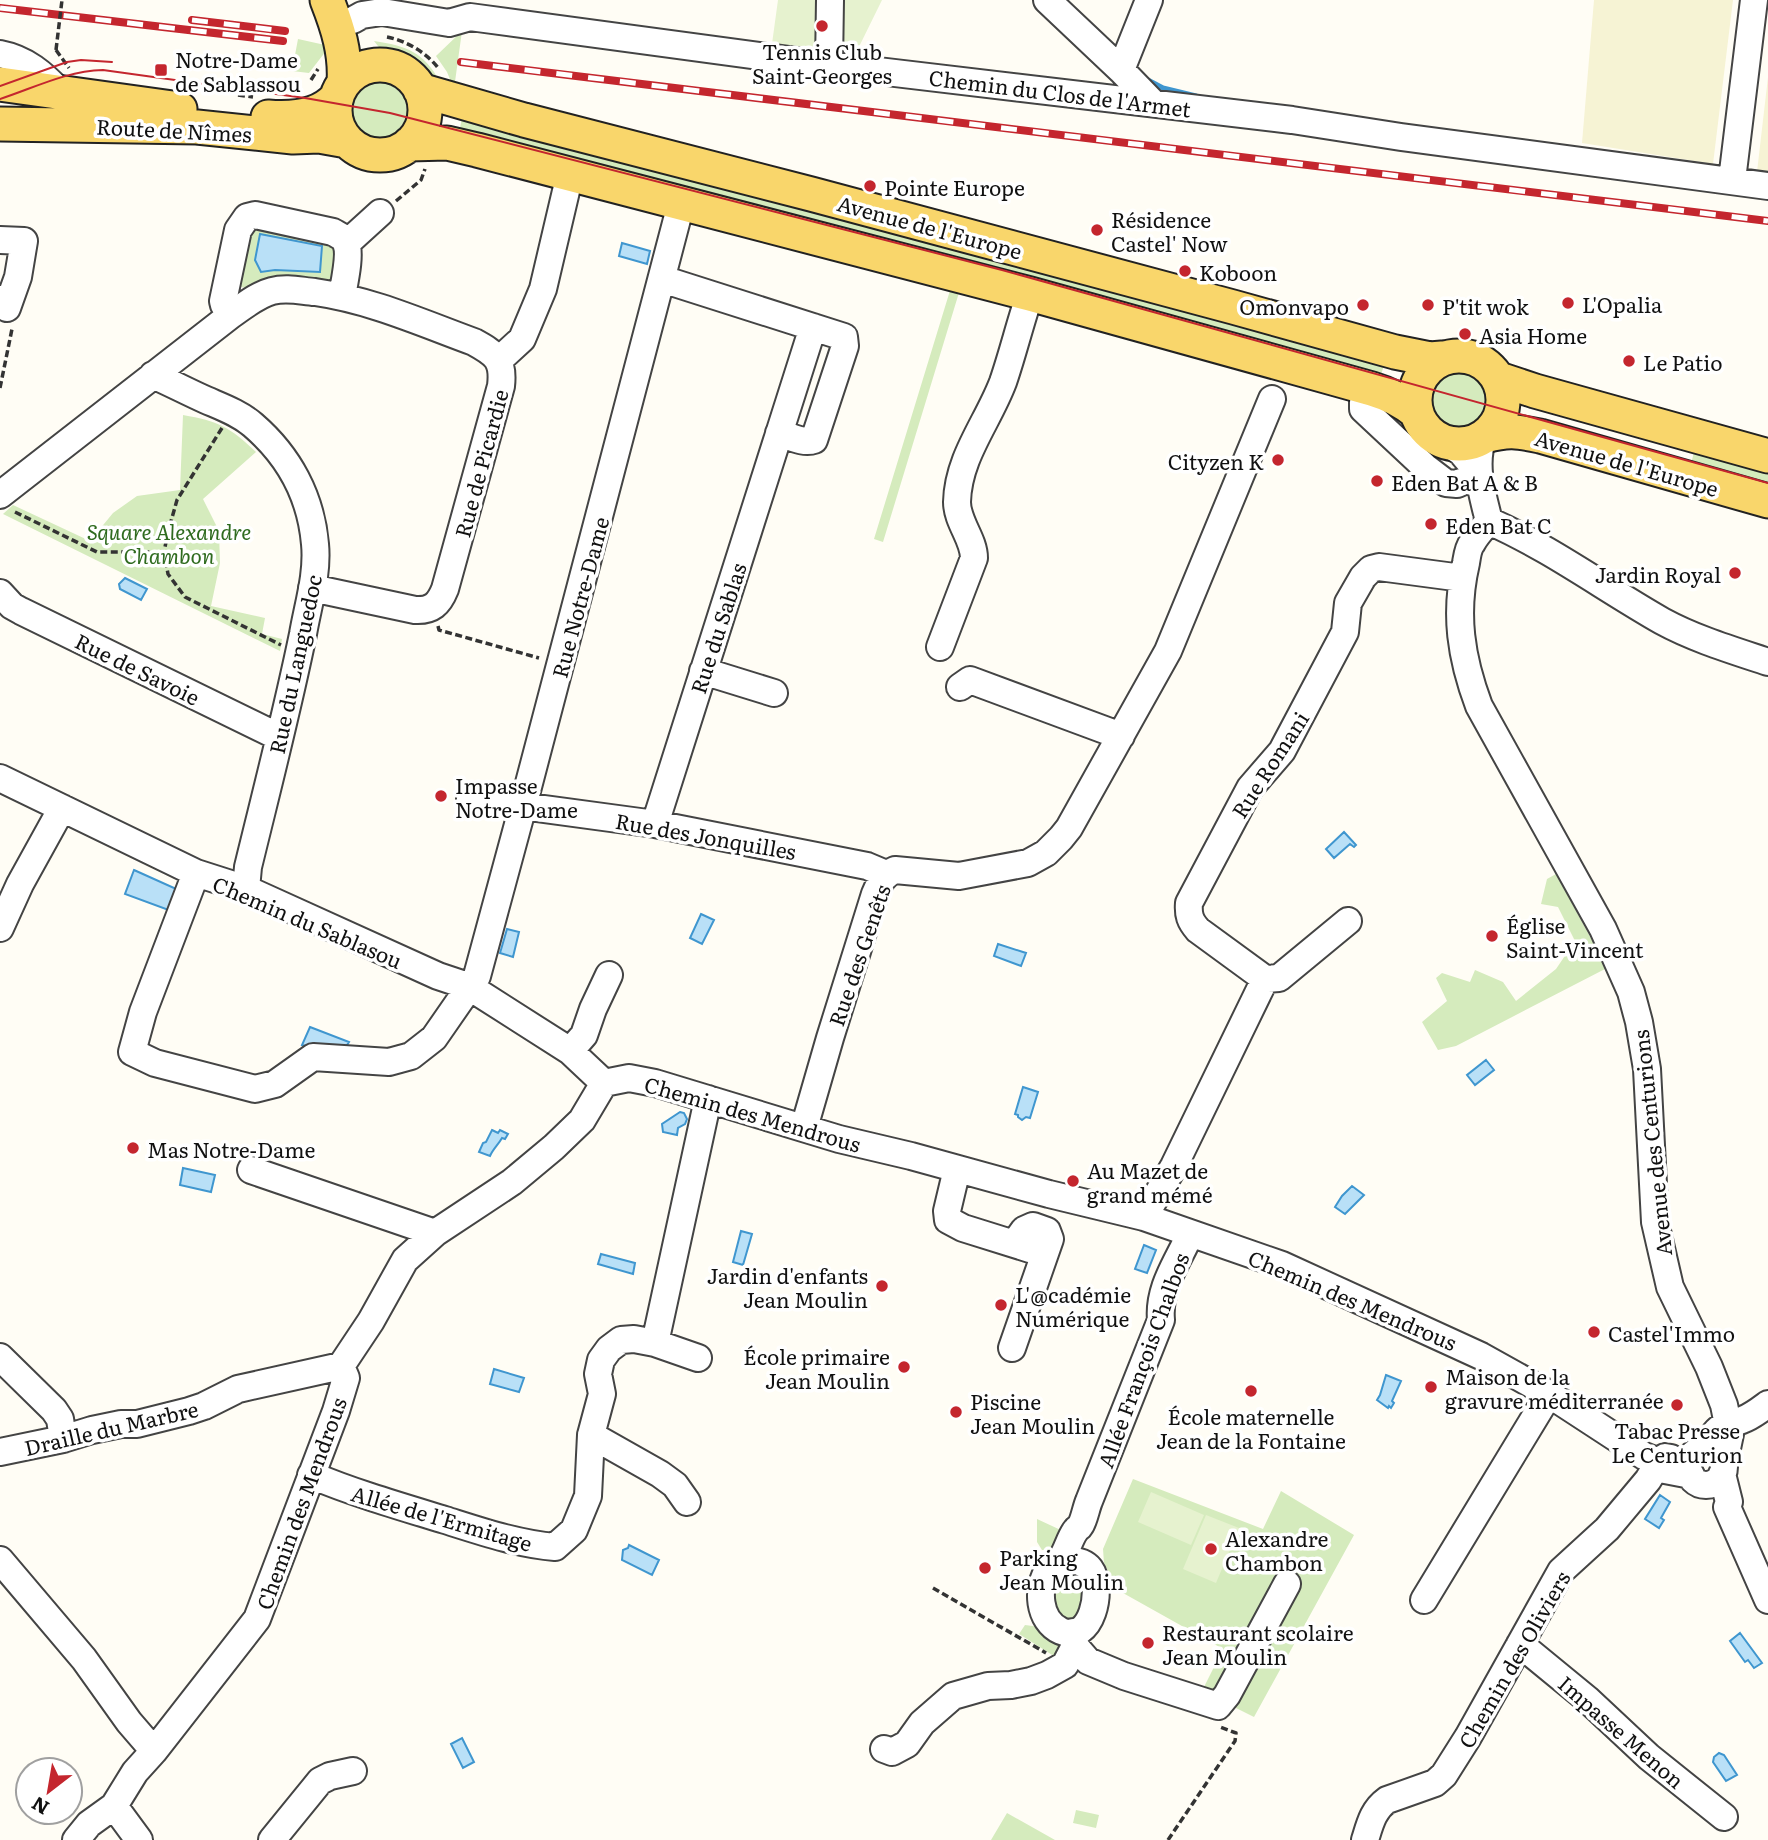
<svg xmlns="http://www.w3.org/2000/svg" width="1768" height="1840" viewBox="0 0 1768 1840" font-family="Literata,serif">
  <style>
    .farmland { fill: #f6f3d4 }
    .green { fill: #d5ebbd }
    .pitch { fill: #e6f2cf }
    .water { fill: #b9e0f7; stroke: #3f96cf; stroke-width: 2 }
    .lines { fill: none; stroke-linecap: round; stroke-linejoin: round }
    .stream { stroke: #3f96cf; stroke-width: 5 }
    .minor-casing { stroke: #444; stroke-width: 30 }
    .major-casing { stroke: #222; stroke-width: 37 }
    .path { stroke: #333; stroke-width: 3.5; stroke-dasharray: 7 3.5; stroke-linecap: butt }
    .minor { stroke: #fff; stroke-width: 26 }
    .major { stroke: #f9d66b; stroke-width: 33 }
    .tram { stroke: #c4262e; stroke-width: 2 }
    .rail-casing { stroke: #c4262e; stroke-width: 8 }
    .rail { stroke: #fff; stroke-width: 5; stroke-dasharray: 16; stroke-linecap: butt }
    .path-bridge { stroke: #333; stroke-width: 3.5; stroke-dasharray: 7 3.5; stroke-linecap: butt }
    .poi-dot { fill: #c4262e; stroke: #fff; stroke-width: 2.5 }
    .labels { text-anchor: middle; dominant-baseline: central; stroke-width: 7; stroke-linejoin: round; paint-order: stroke }
    .poi-label { font-size: 21px; fill: #111; stroke: #fff; text-anchor: start }
    .street-label { font-size: 21px; fill: #111; stroke: #fff }
    .park-label { font-size: 21px; font-style: italic; fill: #2f6b1f; stroke: #fff }
  </style>
  <rect width="100%" height="100%" fill="#fffdf5"/>
  <path class="farmland" d="M1594 0H1733L1713 164 1582 143Z
    M1768 77V173L1757 172Z"/>
  <path class="green" d="M462 31 454 89 447 72 436 56Z
    M298 39 325 45 326 51 309 73 292 71Z
    M374 41C407 46 424 52 440 82L428 85C423 80 418 73 412 69 398 59 384 56 374 41Z
    M349 111a29 29 0 1 1 58 0a29 29 0 1 1-58 0Z
    M462 118 1385 362 1380 378 459 133Z
    M258 223 338 246 332 282C316 280 284 274 269 278 262 280 256 285 250 289L241 287 238 282 246 234Z
    M952 284 961 286 883 542 874 539Z
    M1427 399a29 29 0 1 1 58 0a29 29 0 1 1-58 0Z
    M183 415C218 421 230 427 256 452L203 499 219 531 220 563 211 606 265 618 262 634 282 639 280 651 3 514 13 505 90 541 113 513 137 496 180 490Z
    M1697 441 1768 462V493L1689 471Z
    M1556 874 1594 944 1605 969 1456 1046 1438 1050 1422 1022 1447 1001 1436 978 1442 973 1470 982 1475 970 1503 982 1516 1001 1556 969 1575 941 1558 907 1541 904 1547 879Z
    M1133 1479 1263 1529 1281 1491 1354 1535 1254 1717 1202 1691 1223 1649 1123 1593 1111 1577 1104 1563 1103 1549Z
    M1037 1519 1065 1532 1051 1550H1042L1037 1542Z
    M1076 1570 1084 1581 1081 1618 1060 1626 1046 1587 1052 1576Z
    M1025 1625 1040 1627 1063 1645 1057 1658 1019 1634Z
    M1076 1810 1099 1815 1096 1828 1073 1823Z
    M1007 1813 1055 1840H991Z"/>
  <path class="pitch" d="M778 0H882L852 61 771 51Z
    M1151 1492 1204 1515 1191 1545 1138 1522Z
    M1206 1515 1239 1528 1216 1583 1183 1569Z"/>
  <path class="water" d="M260 234 322 246 320 272 275 270 261 272 255 260Z
    M622 243 650 251 647 264 619 256Z
    M125 578 147 589 141 600 120 589 119 584Z
    M1344 832 1356 845 1354 847 1350 844 1334 858 1326 849Z
    M134 870 183 892 174 912 125 894Z
    M701 914 714 920 702 944 690 938Z
    M507 929 519 932 513 957 500 953Z
    M998 944 1026 953 1021 966 994 956Z
    M310 1027 349 1042 344 1050 316 1049 302 1045Z
    M1486 1060 1494 1070 1475 1085 1467 1075Z
    M1023 1087 1038 1092 1030 1118 1026 1117 1022 1120 1018 1117V1115L1015 1114Z
    M680 1112 684 1113 687 1119 685 1124 678 1128 677 1135 663 1132 662 1124Z
    M492 1130 498 1133 500 1130 508 1134 505 1139 502 1138C498 1145 493 1149 490 1156L479 1152 483 1143 486 1142Z
    M183 1168 215 1175 211 1192 180 1185Z
    M1352 1186 1364 1195 1345 1214 1335 1207 1342 1196Z
    M741 1231 752 1234 743 1265 733 1262Z
    M1144 1245 1156 1250 1147 1273 1135 1269Z
    M601 1254 635 1263 633 1274 598 1264Z
    M494 1369 524 1378 519 1392 490 1384Z
    M1386 1375 1401 1381 1392 1401 1394 1403 1391 1408 1389 1406 1388 1408 1377 1400 1380 1395Z
    M1660 1495 1670 1502 1661 1518 1664 1520 1659 1528 1645 1519Z
    M629 1545 659 1560 652 1575 622 1560 623 1550 628 1548Z
    M1740 1633 1762 1663 1754 1668 1748 1660 1745 1662 1730 1641Z
    M462 1738 474 1762 463 1768 451 1744Z
    M1719 1753 1724 1755 1737 1775 1726 1781 1713 1762 1714 1757Z"/>
  <g class="lines">
    <path class="stream" d="M1146 79 1163 88 1196 96"/>
    <g class="minor-casing">
      <path id="minor" d="M1047 0 1121 70 1152 102
        M353 20 362 15 382 12 449 23 470 17 819 64 1292 120 1401 137 1768 186
        M0 54C26 59 43 74 61 93
        M829 65 830 0
        M1121 70 1149 0
        M1732 180 1754 0
        M0 240 24 241 18 277 7 308 0 299
        M347 243 380 213
        M662 279 844 337 845 346 814 440C803 444 790 436 779 433
        M231 315 224 305 223 301 238 230 247 217 255 215 333 232C338 235 344 237 346 243 351 254 344 284 342 296
        M499 360 522 339 543 289 570 174
        M153 375C171 383 188 392 206 400 222 407 239 413 253 425 289 456 311 497 315 544 318 574 308 605 303 634 287 712 267 789 248 867L246 889
        M1372 389 1363 402V409L1425 467 1446 483 1457 484 1466 480 1479 477
        M1483 437C1473 465 1482 493 1489 521
        M1447 443 1461 452 1478 472
        M0 495 231 315C244 306 257 295 272 291 287 287 301 291 315 292 371 300 422 323 474 342 496 354 504 360 501 386L445 589C439 604 432 611 415 610L312 588
        M1489 521C1483 528 1476 535 1472 543 1468 548 1467 557 1466 563 1454 614 1461 658 1479 706L1603 929 1631 992 1639 1022 1647 1069 1655 1222 1670 1287 1709 1367 1724 1405 1730 1434 1724 1463
        M1489 521C1550 548 1604 588 1662 621 1695 639 1732 650 1768 662
        M0 593 12 606 21 611 279 737
        M940 647 974 558C974 539 957 522 957 502 958 457 988 422 1003 382 1013 353 1020 323 1030 294
        M703 671 774 693
        M960 687 970 680 1121 736
        M0 778 196 873 246 889 438 976 468 986 570 1051 604 1083
        M470 799 655 824 867 866 886 874
        M655 824 813 327
        M196 873 143 1012 132 1052 155 1063 255 1089 275 1084 313 1057 389 1062 411 1056 434 1038 477 976 523 806 681 204
        M0 928 20 884 62 808
        M1265 979 1279 978 1348 921
        M570 1051 584 1035 593 1009 609 975
        M604 1083 629 1078 655 1083 839 1139 911 1156 1049 1194 1144 1217 1282 1265 1481 1356 1549 1394 1644 1456 1659 1462 1665 1470 1691 1475
        M804 1128 830 1038 875 894C880 882 883 875 895 870L959 876 1028 863 1046 853 1061 838 1069 828 1168 651 1272 399
        M957 1169 947 1211 948 1220 963 1228 1030 1249
        M251 1170 435 1233
        M1144 1217 1174 1166 1265 979 1198 930C1190 921 1188 915 1189 903L1250 788 1282 751 1345 632 1348 603 1363 577 1371 569 1379 567 1462 578
        M655 1343 708 1099
        M1012 1348 1050 1239 1047 1231 1033 1226 1024 1230 1014 1244
        M0 1357 54 1410 60 1419 63 1439
        M1715 1433C1722 1424 1732 1424 1742 1420 1751 1417 1760 1410 1768 1404
        M591 1435 660 1474 675 1485 687 1502
        M1688 1467a18 18 0 1 1 36 0a18 18 0 1 1-36 0Z
        M0 1452 63 1439 92 1430 121 1424H137L189 1411 204 1406 238 1389 341 1366
        M1722 1474 1729 1502 1727 1507 1768 1600
        M311 1475C354 1493 399 1506 445 1520 480 1531 518 1544 555 1547L574 1530 588 1496 591 1435 602 1394 598 1374 601 1360 609 1349 621 1340 634 1339 655 1343 698 1358
        M0 1560 84 1659 129 1722 154 1751
        M1060 1561C1070 1560 1083 1560 1090 1569 1104 1588 1092 1645 1061 1631 1038 1621 1036 1587 1049 1569 1052 1565 1058 1563 1061 1559 1067 1551 1070 1537 1076 1530 1077 1528 1079 1528 1080 1526 1084 1521 1086 1508 1089 1501L1161 1320C1158 1287 1178 1262 1190 1234
        M1424 1600 1549 1394
        M1520 1644 1587 1699 1649 1757 1724 1817
        M1075 1646 1088 1661 1124 1676 1218 1706 1227 1695 1287 1584
        M884 1749 892 1752 907 1744 922 1723 953 1696 988 1686 1011 1685 1031 1681 1047 1675 1065 1665 1075 1646 1073 1632
        M114 1806 139 1840
        M76 1840 89 1824 114 1806 135 1772 154 1751 257 1619 336 1411 346 1378 341 1366 371 1321 405 1260 435 1233 512 1182 554 1147 582 1120 604 1083
        M272 1840 320 1781 330 1776 353 1771
        M1365 1840C1370 1824 1373 1810 1387 1800L1435 1783 1444 1775 1468 1737 1561 1571 1607 1529 1648 1480 1659 1462 1665 1457 1671 1458"/>
    </g>
    <g class="major-casing">
      <path id="major" d="M327 0C338 28 346 53 344 83
        M335 110a45 45 0 1 1 90 0a45 45 0 1 1-90 0Z
        M0 84 180 109
        M420 90 524 120 811 194 1233 307 1395 352 1430 359 1442 358
        M268 117C292 119 320 117 337 97
        M0 124 197 127 293 137 319 136 347 141
        M409 144 447 143 477 150 1030 294 1372 389C1389 394 1403 401 1416 412
        M1415 400a44 44 0 1 1 88 0a44 44 0 1 1-88 0Z
        M1499 379 1535 391 1768 456
        M1485 436C1508 430 1516 431 1540 436L1768 501"/>
    </g>
    <path class="path" d="M387 37C407 41 427 53 439 69
      M56 50 69 68
      M311 80 318 69
      M238 95 253 97
      M359 161C371 167 382 168 395 165
      M396 201 421 180 425 169
      M0 388 12 329
      M222 428 177 500 168 532 164 552 168 574 185 597 281 645
      M15 512 97 552H164
      M438 626 439 630 539 658
      M933 1588 1046 1653
      M1168 1840 1235 1741 1236 1733 1220 1727"/>
    <use href="#minor" class="minor"/>
    <use href="#major" class="major"/>
    <path class="tram" d="M0 86 67 62 81 60 112 62
      M0 99C34 88 66 71 103 70L305 98 390 113 1002 270 1768 483"/>
    <g class="rail-casing">
      <path id="rail" d="M0 8 283 41
        M192 20 285 31
        M461 62 1768 221"/>
    </g>
    <use href="#rail" class="rail"/>
    <path class="path-bridge" d="M56 50 62 0"/>
  </g>
  <g class="poi-dot">
    <circle cx="822" cy="26" r="7"/>
    <rect x="154" y="63" width="14" height="14" rx="3.5"/>
    <circle cx="870" cy="186" r="7"/>
    <circle cx="1097" cy="230" r="7"/>
    <circle cx="1185" cy="271" r="7"/>
    <circle cx="1568" cy="303" r="7"/>
    <circle cx="1363" cy="305" r="7"/>
    <circle cx="1428" cy="305" r="7"/>
    <circle cx="1465" cy="334" r="7"/>
    <circle cx="1629" cy="361" r="7"/>
    <circle cx="1278" cy="460" r="7"/>
    <circle cx="1377" cy="481" r="7"/>
    <circle cx="1431" cy="524" r="7"/>
    <circle cx="1735" cy="573" r="7"/>
    <circle cx="441" cy="796" r="7"/>
    <circle cx="1492" cy="936" r="7"/>
    <circle cx="133" cy="1148" r="7"/>
    <circle cx="1073" cy="1181" r="7"/>
    <circle cx="882" cy="1286" r="7"/>
    <circle cx="1001" cy="1305" r="7"/>
    <circle cx="1594" cy="1332" r="7"/>
    <circle cx="904" cy="1367" r="7"/>
    <circle cx="1431" cy="1387" r="7"/>
    <circle cx="1251" cy="1391" r="7"/>
    <circle cx="1677" cy="1405" r="7"/>
    <circle cx="956" cy="1412" r="7"/>
    <circle cx="1211" cy="1549" r="7"/>
    <circle cx="985" cy="1568" r="7"/>
    <circle cx="1148" cy="1643" r="7"/>
  </g>
  <g class="labels">
    <g class="poi-label">
      <text x="822" y="50" text-anchor="middle">Tennis Club<tspan x="822" dy="24">Saint-Georges</tspan></text>
      <text x="175" y="58">Notre-Dame<tspan x="175" dy="24">de Sablassou</tspan></text>
      <text x="884" y="186">Pointe Europe</text>
      <text x="1111" y="218">Résidence<tspan x="1111" dy="24">Castel' Now</tspan></text>
      <text x="1199" y="271">Koboon</text>
      <text x="1582" y="303">L'Opalia</text>
      <text x="1349" y="305" text-anchor="end">Omonvapo</text>
      <text x="1442" y="305">P'tit wok</text>
      <text x="1479" y="334">Asia Home</text>
      <text x="1643" y="361">Le Patio</text>
      <text x="1264" y="460" text-anchor="end">Cityzen K</text>
      <text x="1391" y="481">Eden Bat A &amp; B</text>
      <text x="1445" y="524">Eden Bat C</text>
      <text x="1721" y="573" text-anchor="end">Jardin Royal</text>
      <text x="455" y="784">Impasse<tspan x="455" dy="24">Notre-Dame</tspan></text>
      <text x="1506" y="924">Église<tspan x="1506" dy="24">Saint-Vincent</tspan></text>
      <text x="147" y="1148">Mas Notre-Dame</text>
      <text x="1087" y="1169">Au Mazet de<tspan x="1087" dy="24">grand mémé</tspan></text>
      <text x="868" y="1274" text-anchor="end">Jardin d'enfants<tspan x="868" dy="24">Jean Moulin</tspan></text>
      <text x="1015" y="1293">L'@cadémie<tspan x="1015" dy="24">Numérique</tspan></text>
      <text x="1608" y="1332">Castel'Immo</text>
      <text x="890" y="1355" text-anchor="end">École primaire<tspan x="890" dy="24">Jean Moulin</tspan></text>
      <text x="1445" y="1375">Maison de la<tspan x="1445" dy="24">gravure méditerranée</tspan></text>
      <text x="970" y="1400">Piscine<tspan x="970" dy="24">Jean Moulin</tspan></text>
      <text x="1251" y="1415" text-anchor="middle">École maternelle<tspan x="1251" dy="24">Jean de la Fontaine</tspan></text>
      <text x="1677" y="1429" text-anchor="middle">Tabac Presse<tspan x="1677" dy="24">Le Centurion</tspan></text>
      <text x="1225" y="1537">Alexandre<tspan x="1225" dy="24">Chambon</tspan></text>
      <text x="999" y="1556">Parking<tspan x="999" dy="24">Jean Moulin</tspan></text>
      <text x="1162" y="1631">Restaurant scolaire<tspan x="1162" dy="24">Jean Moulin</tspan></text>
    </g>
    <g class="street-label">
      <text transform="translate(1060 92) rotate(7)">Chemin du Clos de l'Armet</text>
      <text transform="translate(174 129) rotate(3)">Route de Nîmes</text>
      <text transform="translate(930 226) rotate(15)">Avenue de l'Europe</text>
      <text transform="translate(1627 462) rotate(16)">Avenue de l'Europe</text>
      <text transform="translate(480 463) rotate(-75)">Rue de Picardie</text>
      <text transform="translate(579 597) rotate(-75)">Rue Notre-Dame</text>
      <text transform="translate(717 628) rotate(-72)">Rue du Sablas</text>
      <text transform="translate(294 664) rotate(-78)">Rue du Languedoc</text>
      <text transform="translate(138 668) rotate(26)">Rue de Savoie</text>
      <text transform="translate(1269 764) rotate(-57)">Rue Romani</text>
      <text transform="translate(706 835) rotate(10)">Rue des Jonquilles</text>
      <text transform="translate(308 921) rotate(23)">Chemin du Sablasou</text>
      <text transform="translate(858 955) rotate(-71)">Rue des Genêts</text>
      <text transform="translate(753 1113) rotate(16)">Chemin des Mendrous</text>
      <text transform="translate(1651 1143) rotate(-96)">Avenue des Centurions</text>
      <text transform="translate(1353 1299) rotate(23)">Chemin des Mendrous</text>
      <text transform="translate(1142 1360) rotate(-70)">Allée François Chalbos</text>
      <text transform="translate(111 1427) rotate(-13)">Draille du Marbre</text>
      <text transform="translate(300 1503) rotate(-70)">Chemin des Mendrous</text>
      <text transform="translate(442 1517) rotate(16)">Allée de l'Ermitage</text>
      <text transform="translate(1513 1659) rotate(-60)">Chemin des Oliviers</text>
      <text transform="translate(1622 1731) rotate(41)">Impasse Menon</text>
    </g>
    <g class="park-label">
      <text x="169" y="530">Square Alexandre<tspan x="169" dy="24">Chambon</tspan></text>
    </g>
  </g>
  <g transform="translate(49 1791) rotate(211)"><circle r="33" fill="#ffffff" stroke="#a0a0a0" stroke-width="2"/>
  <path d="M0-5L12 26L0 18L-12 26Z" fill="#c4262e"/>
  <text y="-10" font-size="19" font-weight="bold" text-anchor="middle" fill="#111111">N</text>
  </g>
</svg>
